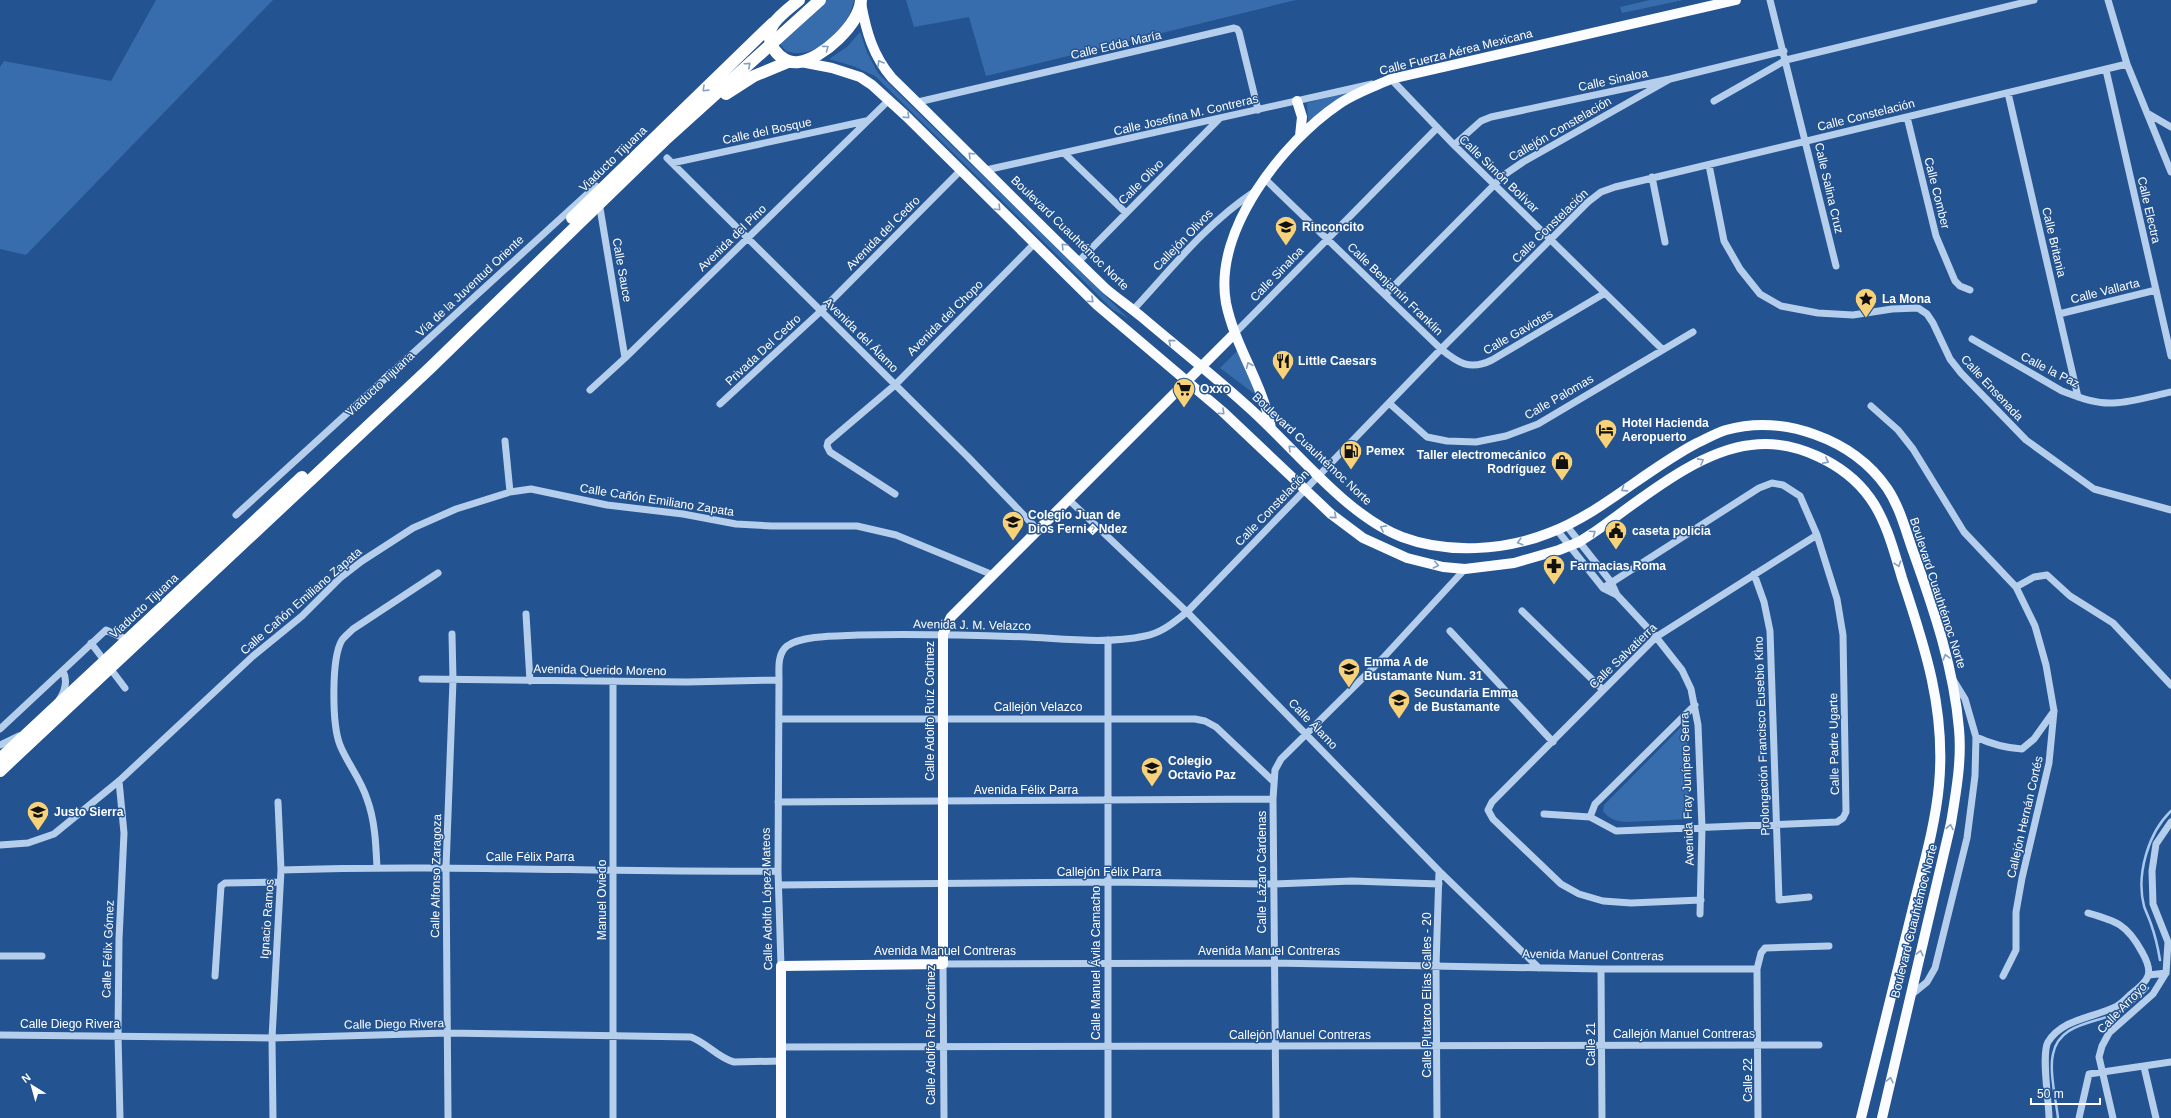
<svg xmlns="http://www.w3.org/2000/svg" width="2171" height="1118" viewBox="0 0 2171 1118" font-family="Helvetica,sans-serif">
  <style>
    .green { fill: #376dad }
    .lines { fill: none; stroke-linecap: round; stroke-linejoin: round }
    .stream { stroke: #a9c8ed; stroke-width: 2.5 }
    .minor { stroke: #b5ceec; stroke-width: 7 }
    .major { stroke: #fafcff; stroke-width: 10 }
    .highway { stroke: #fff; stroke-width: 12 }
    .oneway { stroke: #86a0c2 }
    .oneway2 { stroke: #849fc2 }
    .labels { text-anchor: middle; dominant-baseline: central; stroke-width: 3; stroke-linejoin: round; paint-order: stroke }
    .street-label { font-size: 12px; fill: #fff; stroke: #235390 }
    .poi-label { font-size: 12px; font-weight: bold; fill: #fff; stroke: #235390; text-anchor: start }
  </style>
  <rect width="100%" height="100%" fill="#235390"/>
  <path class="green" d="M156 0H273L26 255 0 249V67L4 61 111 81Z
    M811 0H854C849 28 816 62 786 51L780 44 785 24Z
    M906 0H1296L986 76 969 17 914 27Z
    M1650 0H1683L1622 13 1620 7Z
    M860 32 867 52 878 73 1129 319 1112 309 875 76 853 66 829 59 847 47Z
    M1359 89 1308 121 1307 103Z
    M1241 347 1264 401 1220 368Z
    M1687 721 1689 819 1626 822C1616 821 1609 819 1603 811L1604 805Z"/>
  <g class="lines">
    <path class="stream" d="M2160 960C2158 948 2155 935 2151 924 2149 918 2146 912 2144 906 2136 875 2148 833 2171 811
      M2058 1118C2056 1100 2049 1071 2053 1054 2059 1023 2094 1024 2117 1013 2128 1008 2139 997 2148 988"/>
    <path class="minor" d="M1770 0 1836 266
      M2108 0 2127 64 2171 172
      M2106 70 2171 356
      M1388 80 1391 79 1454 145 1662 349
      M2008 93 2078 397
      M1714 101 1786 60 2034 0
      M918 102 1234 28 1237 29 1239 32 1258 110
      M2147 113 2171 127
      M1907 117 1936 236 1955 281 1960 286 1970 290
      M1454 145 1481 121 1491 117 1670 79 1784 51
      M1064 153 1126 213
      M667 158 968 457 1038 530
      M672 163 866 121
      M1709 165 1724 241 1740 269 1760 294 1781 306 1818 313 1853 315 1892 309 1918 308 1927 314 1933 323 1950 359 1961 373 2026 440 2094 489 2171 510
      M986 170 1372 84
      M1652 177 1665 242
      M1264 178 1441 349C1458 363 1470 371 1492 360L1605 293
      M599 202 625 358
      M1079 261 1219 119
      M1385 295 1504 175 1523 162 1670 79
      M1133 310C1172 268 1206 224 1254 192
      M2059 314 2156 290
      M1235 333 1437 128
      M1972 339 2062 391C2078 397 2095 404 2113 403 2132 402 2152 396 2171 392
      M590 390 625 358 889 100
      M1389 403 1427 437 1447 441 1476 442 1506 436 1538 424 1693 332
      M720 404 821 311 961 170
      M1871 406 1898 430 1913 449 1964 532 2016 587 2035 626 2046 665 2054 711 2049 763 2022 878 2016 912V950L2003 976
      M505 441 510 492
      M895 494 830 452 827 446 828 442 895 385 1034 244
      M1068 499 1187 612 1439 871 1539 968
      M236 515 596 186
      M1566 525 1611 582 1617 595 1656 637 1682 670 1691 689 1698 725 1702 827 1700 914
      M1557 530 1603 588 1617 595
      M1754 574 1764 602 1770 631 1779 900 1809 897
      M2016 587 2034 577 2047 575 2070 596 2113 623 2171 685
      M1522 611 1603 690
      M526 614 530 681
      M1450 631 1553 742
      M1108 640V1118
      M91 643 125 688
      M422 679 687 682 779 680
      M59 700C65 691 68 681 63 671
      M779 719H1195L1205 721 1216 727 1273 781
      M0 729 106 630 130 641
      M1976 737C1991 744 2005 748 2022 749L2034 739 2054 711
      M0 745 19 736
      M119 781 124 833 119 939 118 1035 120 1118
      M778 802 1273 799
      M1544 814 1590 817 1616 831 1837 822 1843 818 1846 812 1843 635 1837 599 1817 535 1800 496 1783 485 1772 483 1759 488 1603 588
      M1590 817 1595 804 1695 705
      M0 845 28 843 54 834 119 781 253 656 302 616 340 578 362 561 413 528 456 509 510 492 531 489 607 505 683 514 736 524 771 526H857L896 535 993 575
      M377 868C376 845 375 820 367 799 361 779 347 763 340 745 332 725 331 658 342 640 345 636 350 632 353 629L438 573
      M281 870C447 864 613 873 778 871
      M779 885 1107 882 1274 884 1352 881 1439 884
      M1701 900 1631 903 1603 901 1579 894 1561 884 1493 819 1488 810 1492 802 1656 637 1817 535
      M0 956H42
      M781 966 778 871 779 680C779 669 777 654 787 646 802 635 840 636 858 635 915 634 971 635 1028 637 1066 639 1108 644 1145 636 1162 633 1174 622 1187 612L1441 349 1588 202 1601 192 1615 187 2127 64
      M1601 969 1602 1118
      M2149 975 2166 973
      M215 976 221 886 225 883 280 882
      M1911 995 1927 982 1935 968 1967 838 1975 776 1976 737 1965 699 1954 681
      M0 1035 272 1038 447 1033 691 1037C707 1043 718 1058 734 1062L781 1061
      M780 1047 1819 1045
      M2144 1067 2156 1118
      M273 1118 272 1038 281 870 278 802
      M448 1118 446 868 453 680 452 634
      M613 1118V681
      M944 1118 943 964 1273 963 1601 969H1757
      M1276 1118 1273 799 1275 770 1281 759 1383 658 1465 569
      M1437 1118 1436 966 1439 871
      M1758 1118 1757 969 1761 953 1765 948 1829 946
      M2049 1118C2049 1102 2041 1054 2048 1042 2063 1018 2094 1018 2117 1006 2122 1003 2127 998 2131 994 2150 980 2154 973 2142 952 2127 924 2116 921 2088 913
      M2079 1118 2089 1074 2171 1062
      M2113 1118 2099 1057 2102 1046 2109 1033 2153 994 2166 973 2168 942 2153 904 2152 871 2156 844 2171 822"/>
    <path class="major" d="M861 3C866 31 873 56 892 78 964 148 1034 220 1106 289 1118 299 1131 308 1143 318 1177 347 1213 375 1246 405 1292 445 1345 515 1402 537 1447 554 1504 551 1549 533 1600 514 1647 469 1697 443 1706 439 1716 433 1726 430 1783 414 1853 439 1887 488 1900 507 1906 532 1914 554 1934 610 1954 669 1959 729 1962 760 1956 792 1951 823L1882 1118
      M801 62 832 68 860 77 872 85 906 116 1097 305 1222 411 1331 514 1363 538 1407 558 1443 567 1465 569 1514 563 1559 550 1579 542 1593 533C1638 502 1696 451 1751 445 1794 439 1845 463 1870 498 1886 520 1894 551 1902 578 1925 647 1946 710 1939 785 1935 828 1922 870 1912 912 1895 981 1878 1049 1861 1118
      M1297 101 1302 117 1300 136
      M1271 428C1263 384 1235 347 1226 303 1213 230 1283 142 1339 104 1355 93 1373 87 1391 79L1736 0
      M781 1118V966L943 964V634L951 617 1235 333"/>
    <path class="highway" d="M799 0C791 7 781 14 774 23 761 40 780 65 799 62 822 59 860 24 861 0
      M726 94 754 76 788 62
      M572 218 773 23
      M0 759 302 477
      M0 771 429 369 667 138 820 0"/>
  </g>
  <defs><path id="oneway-chevron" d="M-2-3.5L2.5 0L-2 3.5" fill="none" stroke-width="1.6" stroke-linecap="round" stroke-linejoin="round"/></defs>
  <g class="oneway">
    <use href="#oneway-chevron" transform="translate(826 48) rotate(-36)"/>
    <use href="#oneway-chevron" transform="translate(748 65) rotate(-42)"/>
    <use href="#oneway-chevron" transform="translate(705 89) rotate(136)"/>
  </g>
  <g class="oneway2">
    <use href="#oneway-chevron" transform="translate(880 63) rotate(-120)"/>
    <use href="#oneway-chevron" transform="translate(907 116) rotate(44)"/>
    <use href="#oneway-chevron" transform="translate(971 155) rotate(-135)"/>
    <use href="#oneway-chevron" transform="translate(998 208) rotate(45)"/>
    <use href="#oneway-chevron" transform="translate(1064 246) rotate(-135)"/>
    <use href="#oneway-chevron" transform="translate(1091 300) rotate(43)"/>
    <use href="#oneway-chevron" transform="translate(1171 342) rotate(-140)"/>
    <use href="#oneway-chevron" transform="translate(1249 365) rotate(-113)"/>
    <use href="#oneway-chevron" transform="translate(1222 412) rotate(43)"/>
    <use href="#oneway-chevron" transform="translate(1291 448) rotate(-136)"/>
    <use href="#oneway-chevron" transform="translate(1701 461) rotate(-29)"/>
    <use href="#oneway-chevron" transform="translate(1826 461) rotate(26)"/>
    <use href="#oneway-chevron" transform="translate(1624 489) rotate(147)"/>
    <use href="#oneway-chevron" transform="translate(1334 516) rotate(40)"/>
    <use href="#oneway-chevron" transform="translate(1383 528) rotate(-152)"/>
    <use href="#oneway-chevron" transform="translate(1593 533) rotate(-34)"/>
    <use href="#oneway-chevron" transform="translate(1520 542) rotate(164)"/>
    <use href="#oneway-chevron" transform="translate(1898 564) rotate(72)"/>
    <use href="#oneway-chevron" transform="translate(1436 565) rotate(13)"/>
    <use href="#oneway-chevron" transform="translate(1946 657) rotate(-105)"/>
    <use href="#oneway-chevron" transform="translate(1950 827) rotate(-79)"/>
    <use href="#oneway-chevron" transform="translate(1920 953) rotate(-76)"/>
    <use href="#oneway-chevron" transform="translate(1890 1080) rotate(-77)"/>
  </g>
  <defs>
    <g id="school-pin" transform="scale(1.15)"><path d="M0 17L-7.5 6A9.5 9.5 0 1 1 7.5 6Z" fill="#f7d278" stroke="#235390"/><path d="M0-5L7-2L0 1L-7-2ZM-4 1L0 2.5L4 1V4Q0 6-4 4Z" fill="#111"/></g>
    <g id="sight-pin" transform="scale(1.15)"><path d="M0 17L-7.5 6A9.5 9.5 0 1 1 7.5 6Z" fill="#f7d278" stroke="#235390"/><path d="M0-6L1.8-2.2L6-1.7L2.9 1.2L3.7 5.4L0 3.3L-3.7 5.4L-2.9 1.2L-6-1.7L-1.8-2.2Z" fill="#111"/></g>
    <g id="restaurant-pin" transform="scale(1.15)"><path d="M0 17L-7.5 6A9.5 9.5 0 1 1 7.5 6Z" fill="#f7d278" stroke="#235390"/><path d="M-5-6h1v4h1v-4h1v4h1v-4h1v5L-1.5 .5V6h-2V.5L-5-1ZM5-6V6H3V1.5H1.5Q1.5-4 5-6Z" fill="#111"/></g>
    <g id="supermarket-pin" transform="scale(1.15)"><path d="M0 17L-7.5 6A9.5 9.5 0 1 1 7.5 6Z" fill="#f7d278" stroke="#235390"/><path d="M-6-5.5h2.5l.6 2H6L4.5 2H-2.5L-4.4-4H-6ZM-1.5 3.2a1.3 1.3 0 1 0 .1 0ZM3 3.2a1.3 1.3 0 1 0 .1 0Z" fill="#111"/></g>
    <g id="hotel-pin" transform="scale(1.15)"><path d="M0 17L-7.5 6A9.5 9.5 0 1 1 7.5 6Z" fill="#f7d278" stroke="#235390"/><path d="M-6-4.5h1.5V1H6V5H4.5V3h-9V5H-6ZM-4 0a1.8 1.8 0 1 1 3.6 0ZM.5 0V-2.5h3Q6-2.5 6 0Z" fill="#111"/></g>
    <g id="fuel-pin" transform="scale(1.15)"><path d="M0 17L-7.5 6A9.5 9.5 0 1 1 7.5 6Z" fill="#f7d278" stroke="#235390"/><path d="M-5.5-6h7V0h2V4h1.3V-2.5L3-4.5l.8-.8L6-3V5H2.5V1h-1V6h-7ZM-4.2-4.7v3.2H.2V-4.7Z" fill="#111"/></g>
    <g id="shop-pin" transform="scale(1.15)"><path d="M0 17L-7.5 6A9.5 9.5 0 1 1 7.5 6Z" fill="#f7d278" stroke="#235390"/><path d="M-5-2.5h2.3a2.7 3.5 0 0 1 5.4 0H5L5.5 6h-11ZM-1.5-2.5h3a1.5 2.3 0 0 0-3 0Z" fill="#111"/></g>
    <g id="university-pin" transform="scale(1.15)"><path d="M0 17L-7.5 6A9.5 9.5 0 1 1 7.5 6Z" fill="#f7d278" stroke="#235390"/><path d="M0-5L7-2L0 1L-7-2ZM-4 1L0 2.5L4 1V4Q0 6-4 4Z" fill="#111"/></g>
    <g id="civic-pin" transform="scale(1.15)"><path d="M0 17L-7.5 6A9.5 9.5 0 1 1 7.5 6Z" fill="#f7d278" stroke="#235390"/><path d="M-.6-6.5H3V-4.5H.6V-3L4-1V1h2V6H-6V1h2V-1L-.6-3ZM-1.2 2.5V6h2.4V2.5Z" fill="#111"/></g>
    <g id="pharmacy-pin" transform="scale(1.15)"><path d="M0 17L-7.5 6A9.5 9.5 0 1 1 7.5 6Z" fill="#f7d278" stroke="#235390"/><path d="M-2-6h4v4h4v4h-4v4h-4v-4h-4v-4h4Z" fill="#111"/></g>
  </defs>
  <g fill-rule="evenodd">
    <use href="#school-pin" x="1286" y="227"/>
    <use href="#sight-pin" x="1866" y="299"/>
    <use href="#restaurant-pin" x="1283" y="361"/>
    <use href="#supermarket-pin" x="1184" y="389"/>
    <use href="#hotel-pin" x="1606" y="430"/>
    <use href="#fuel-pin" x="1351" y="451"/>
    <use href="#shop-pin" x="1562" y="462"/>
    <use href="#university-pin" x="1013" y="522"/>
    <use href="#civic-pin" x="1616" y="531"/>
    <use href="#pharmacy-pin" x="1554" y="566"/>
    <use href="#school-pin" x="1349" y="669"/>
    <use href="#school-pin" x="1399" y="700"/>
    <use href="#school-pin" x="1152" y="768"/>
    <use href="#school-pin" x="38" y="812"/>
  </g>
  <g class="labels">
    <g class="street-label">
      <text transform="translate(1116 45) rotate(-13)">Calle Edda María</text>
      <text transform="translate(1456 52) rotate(-14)">Calle Fuerza Aérea Mexicana</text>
      <text transform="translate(1613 80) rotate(-12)">Calle Sinaloa</text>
      <text transform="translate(1186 115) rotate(-13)">Calle Josefina M. Contreras</text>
      <text transform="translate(1866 115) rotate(-14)">Calle Constelación</text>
      <text transform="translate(1560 129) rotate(-30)">Callejón Constelación</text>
      <text transform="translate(767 131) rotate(-12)">Calle del Bosque</text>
      <text transform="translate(613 159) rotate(-44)">Viaducto Tijuana</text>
      <text transform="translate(1499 174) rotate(44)">Calle Simón Bolívar</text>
      <text transform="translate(1141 182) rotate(-45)">Calle Olivo</text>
      <text transform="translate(1829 188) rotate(77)">Calle Salina Cruz</text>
      <text transform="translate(1937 193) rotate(76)">Calle Comber</text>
      <text transform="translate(2149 210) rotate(77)">Calle Electra</text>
      <text transform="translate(1550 226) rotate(-44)">Calle Constelación</text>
      <text transform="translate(883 233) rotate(-45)">Avenida del Cedro</text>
      <text transform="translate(1070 233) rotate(44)">Boulevard Cuauhtémoc Norte</text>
      <text transform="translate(732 238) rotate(-44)">Avenida del Pino</text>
      <text transform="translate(1183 240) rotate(-46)">Callejón Olivos</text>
      <text transform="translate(2054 242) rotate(77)">Calle Britania</text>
      <text transform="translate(622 270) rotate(80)">Calle Sauce</text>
      <text transform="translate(1277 274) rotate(-46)">Calle Sinaloa</text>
      <text transform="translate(470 286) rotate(-43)">Vía de la Juventud Oriente</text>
      <text transform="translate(1395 289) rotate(44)">Calle Benjamín Franklin</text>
      <text transform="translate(2105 291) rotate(-14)">Calle Vallarta</text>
      <text transform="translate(945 318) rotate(-45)">Avenida del Chopo</text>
      <text transform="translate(1518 332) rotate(-30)">Calle Gaviotas</text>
      <text transform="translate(861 335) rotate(45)">Avenida del Álamo</text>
      <text transform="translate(763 350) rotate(-43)">Privada Del Cedro</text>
      <text transform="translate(2050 370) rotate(27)">Calle la Paz</text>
      <text transform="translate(380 384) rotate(-43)">Viaducto Tijuana</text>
      <text transform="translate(1992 388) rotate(47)">Calle Ensenada</text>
      <text transform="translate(1559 397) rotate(-30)">Calle Palomas</text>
      <text transform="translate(1312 449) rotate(43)">Boulevard Cuauhtémoc Norte</text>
      <text transform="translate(657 500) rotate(9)">Calle Cañón Emiliano Zapata</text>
      <text transform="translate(1272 508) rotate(-46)">Calle Constelación</text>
      <text transform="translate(1938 593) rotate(72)">Boulevard Cuauhtémoc Norte</text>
      <text transform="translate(301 601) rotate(-41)">Calle Cañón Emiliano Zapata</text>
      <text transform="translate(144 606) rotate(-43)">Viaducto Tijuana</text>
      <text transform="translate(972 625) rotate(1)">Avenida J. M. Velazco</text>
      <text transform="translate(1623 656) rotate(-44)">Calle Salvatierra</text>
      <text transform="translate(600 670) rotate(1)">Avenida Querido Moreno</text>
      <text x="1038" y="707">Callejón Velazco</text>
      <text transform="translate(930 711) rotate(-90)">Calle Adolfo Ruíz Cortinez</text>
      <text transform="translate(1313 724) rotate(46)">Calle Álamo</text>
      <text transform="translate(1762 736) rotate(-92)">Prolongación Francisco Eusebio Kino</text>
      <text transform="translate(1834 744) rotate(-91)">Calle Padre Ugarte</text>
      <text transform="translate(1687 789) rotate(-92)">Avenida Fray Junípero Serra</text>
      <text x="1026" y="790">Avenida Félix Parra</text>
      <text transform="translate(2025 817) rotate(-77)">Callejón Hernán Cortés</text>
      <text x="530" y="857">Calle Félix Parra</text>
      <text x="1109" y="872">Callejón Félix Parra</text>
      <text transform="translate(1262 872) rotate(-90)">Calle Lázaro Cárdenas</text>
      <text transform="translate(436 876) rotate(-89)">Calle Alfonso Zaragoza</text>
      <text transform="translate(767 899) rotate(-91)">Calle Adolfo López Mateos</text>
      <text transform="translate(602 900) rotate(-90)">Manuel Oviedo</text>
      <text transform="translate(267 919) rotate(-86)">Ignacio Ramos</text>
      <text transform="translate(1914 921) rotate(-76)">Boulevard Cuauhtémoc Norte</text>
      <text transform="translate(108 949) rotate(-88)">Calle Félix Gómez</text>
      <text x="945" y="951">Avenida Manuel Contreras</text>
      <text x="1269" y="951">Avenida Manuel Contreras</text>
      <text transform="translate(1593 955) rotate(1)">Avenida Manuel Contreras</text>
      <text transform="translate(1096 963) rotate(-90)">Calle Manuel Ávila Camacho</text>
      <text transform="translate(1427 995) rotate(-90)">Calle Plutarco Elías Calles - 20</text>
      <text transform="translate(2122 1008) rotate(-46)">Calle Arroyo</text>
      <text x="70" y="1024">Calle Diego Rivera</text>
      <text transform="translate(394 1024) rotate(-1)">Calle Diego Rivera</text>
      <text x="1684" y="1034">Callejón Manuel Contreras</text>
      <text transform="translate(931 1035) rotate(-90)">Calle Adolfo Ruíz Cortinez</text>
      <text x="1300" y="1035">Callejón Manuel Contreras</text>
      <text transform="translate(1591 1044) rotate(-90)">Calle 21</text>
      <text transform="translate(1748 1080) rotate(-90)">Calle 22</text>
    </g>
    <g class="poi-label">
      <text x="1302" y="227">Rinconcito</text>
      <text x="1882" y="299">La Mona</text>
      <text x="1298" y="361">Little Caesars</text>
      <text x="1200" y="389">Oxxo</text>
      <text x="1622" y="423">Hotel Hacienda<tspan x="1622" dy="14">Aeropuerto</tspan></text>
      <text x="1366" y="451">Pemex</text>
      <text x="1546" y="455" text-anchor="end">Taller electromecánico<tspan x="1546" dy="14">Rodríguez</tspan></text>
      <text x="1028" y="515">Colegio Juan de<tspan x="1028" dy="14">Dios Ferni�Ndez</tspan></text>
      <text x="1632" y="531">caseta policia</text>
      <text x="1570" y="566">Farmacias Roma</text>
      <text x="1364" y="662">Emma A de<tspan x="1364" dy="14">Bustamante Num. 31</tspan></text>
      <text x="1414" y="693">Secundaria Emma<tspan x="1414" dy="14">de Bustamante</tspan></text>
      <text x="1168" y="761">Colegio<tspan x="1168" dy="14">Octavio Paz</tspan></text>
      <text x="54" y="812">Justo Sierra</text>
    </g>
  </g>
  <g transform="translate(32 1086) rotate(323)" stroke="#235390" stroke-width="3" paint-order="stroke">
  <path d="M0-3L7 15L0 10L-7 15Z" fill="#ffffff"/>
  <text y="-6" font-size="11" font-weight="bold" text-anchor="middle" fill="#ffffff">N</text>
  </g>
  <path d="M2031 1098v6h69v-6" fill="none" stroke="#ffffff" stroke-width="2"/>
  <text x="2037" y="1098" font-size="12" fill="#ffffff" stroke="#235390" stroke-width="3" paint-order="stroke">50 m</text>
</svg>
